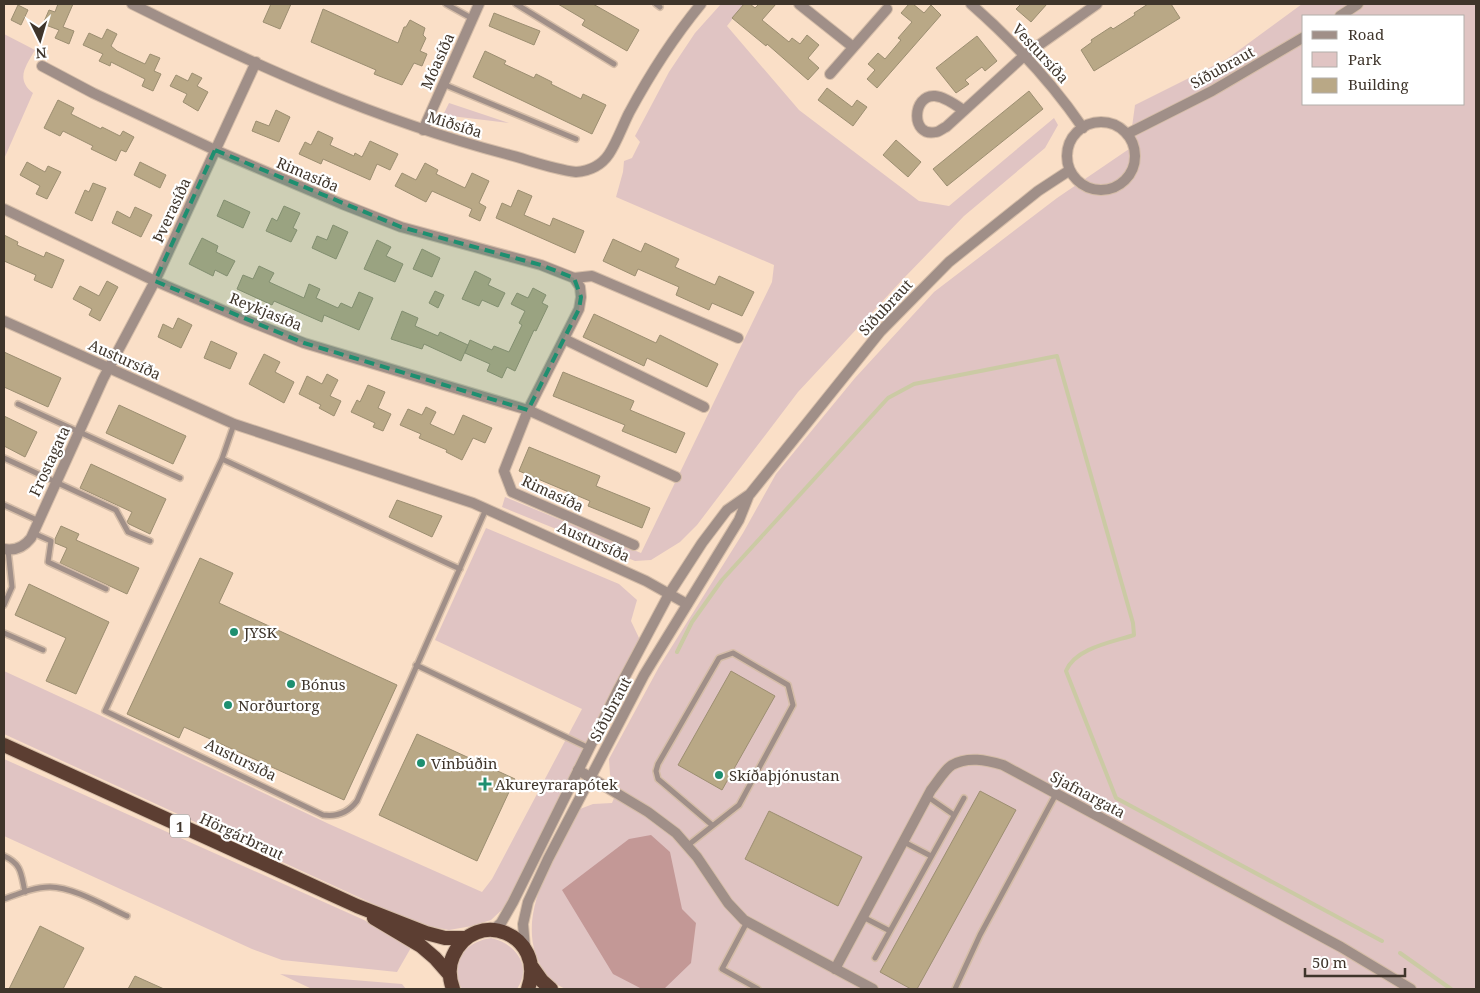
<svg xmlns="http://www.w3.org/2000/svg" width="1480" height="993" viewBox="0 0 1480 993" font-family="'Noto Serif',serif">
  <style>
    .green { fill: #e0c4c3; fill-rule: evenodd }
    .forest { fill: #c39896 }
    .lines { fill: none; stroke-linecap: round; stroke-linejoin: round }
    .stream { stroke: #cbcaa4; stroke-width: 4 }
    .building { fill: #b9a886; stroke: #9c8e71 }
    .service-casing { stroke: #d5bda8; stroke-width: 8 }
    .minor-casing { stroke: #d5bda8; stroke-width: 12 }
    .tertiary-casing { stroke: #d5bda8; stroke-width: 12 }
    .trunk-casing { stroke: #d5bda8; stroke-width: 16 }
    .service { stroke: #a08f88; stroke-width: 5 }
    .minor { stroke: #a08f88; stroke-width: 10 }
    .tertiary { stroke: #a08f88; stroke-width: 10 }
    .trunk { stroke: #5c3e32; stroke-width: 14 }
    .marked { fill: #1e8f70; fill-opacity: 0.2; stroke: #1e8f70; stroke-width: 4; stroke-dasharray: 10 6; stroke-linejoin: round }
    .poi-dot { fill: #1e8f70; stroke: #fff; stroke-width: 2 }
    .labels { text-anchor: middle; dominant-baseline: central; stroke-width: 4.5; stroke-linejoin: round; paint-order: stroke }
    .shield { fill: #fff; stroke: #79726b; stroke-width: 1 }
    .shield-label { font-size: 14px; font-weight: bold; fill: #3f352b }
    .street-label { font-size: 15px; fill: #3f352b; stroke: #fff }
    .poi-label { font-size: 15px; fill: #3f352b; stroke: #fff; text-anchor: start }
  </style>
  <rect width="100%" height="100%" fill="#fadfc7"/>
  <path class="green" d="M721 4H744L727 26 799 110 919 201 949 206 1054 118 1058 125 1045 148 964 216 904 278 798 392 697 525 680 542 651 560 635 561 502 507 505 497 641 553 772 282 774 265 616 197 623 172 624 161 632 158 640 142 635 136 669 72 695 33Z
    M1302 4H1476V989H565C560 986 553 983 549 978 506 926 554 858 580 809L593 804 612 803 619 786 610 775 609 759 659 667 743 533 776 474 855 378 934 292 1057 198 1129 149 1135 105 1227 59ZM1304 16H1464V104H1304Z
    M4 34 35 50C26 66 15 79 33 93L4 159Z
    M449 103 509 123 443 115Z
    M486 528 619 584 637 600 631 621 640 640 507 905 491 920 472 926 449 930 417 924 4 734V671L93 712 329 824 482 892 492 879 582 709 435 640Z
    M4 759 364 920 412 946 397 972 282 960 252 949 4 836Z
    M491 938C515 943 533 966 517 989H462C447 964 464 942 491 938Z
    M280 974 402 984 406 989H312Z"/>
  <path class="forest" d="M651 835 670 852 682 909 696 923 691 963 664 989H642L613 974 562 890 629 839Z"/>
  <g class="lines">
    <path class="stream" d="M677 652 692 622 722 580 888 398 914 384 1057 356 1133 623 1134 635C1113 642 1075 648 1066 671L1116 798 1382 941
      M1400 953 1451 989"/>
  </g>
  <path class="building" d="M58 4H73L63 27 74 31 69 44 55 38 59 30 43 24 49 10 55 12Z
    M271 4H291L280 29 263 22Z
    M558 4H593L639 30 627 51 582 25 585 20Z
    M744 4H750L755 8 759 4H776L762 20 789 42 792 38 800 44 807 35 819 45 808 58 819 68 808 80 767 44 766 46 732 18Z
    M909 4H913L924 13 931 5 941 15 877 88 867 79 875 70 868 64 878 53 885 59 901 40 898 38 912 22 901 13Z
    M1021 4H1047L1031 22 1016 9Z
    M1148 4H1171L1180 18 1094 71 1081 50 1092 42 1091 40 1111 27 1113 29 1135 15 1134 13Z
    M18 5 28 10 21 25 11 20Z
    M323 9 398 43 404 27H406L410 20 425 28 423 35 426 38 420 51 427 54 422 66 414 63 402 85 374 74 376 70 311 42Z
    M494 13 540 31 534 45 489 26Z
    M107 29 117 34 111 46 117 51 145 64 150 54 160 58 154 71 161 74 153 91 142 86 145 79 111 62 110 66 99 61 103 54 83 45 89 33 102 39Z
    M977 36 997 61 985 71 982 67 965 80 969 84 956 93 936 68Z
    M485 51 506 61 504 64 534 78 536 74 552 82 551 84 581 99 583 94 606 105 592 134 473 77Z
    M192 73 202 78 197 86 208 92 198 111 183 102 187 94 170 86 176 75 188 81Z
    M827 88 852 107 857 100 867 107 853 126 818 100Z
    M1029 91 1043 109 947 186 933 169Z
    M58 100 74 108 71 114 101 129 102 127 120 136 123 131 134 137 126 152 121 150 116 161 91 149 93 146 63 131 60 136 44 128Z
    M276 110 290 117 279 142 252 131 256 121 269 126Z
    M318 131 333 138 330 145 354 156 355 153 362 157 370 141 398 154 390 170 377 164 370 180 323 159 321 164 299 154 305 142 311 145Z
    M896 140 921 162 908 177 883 155Z
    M27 162 45 172 48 166 61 172 47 199 36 194 40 186 20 175Z
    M140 162 166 175 160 188 134 175Z
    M425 163 438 170 436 174 465 188 472 173 489 181 479 203 486 207 480 221 469 216 472 209 432 191 426 202 395 186 402 173 416 180Z
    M93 183 106 188 92 221 75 213 85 190 89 192Z
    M518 190 532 196 524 215 550 226 553 218 584 231 575 253 496 218 502 203 511 207Z
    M224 200 250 212 243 228 217 216Z
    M284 206 300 213 293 228 297 230 291 242 266 231 272 218 277 221Z
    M135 207 152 215 141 237 112 223 117 211 130 218Z
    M333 225 348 232 336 259 312 248 317 236 327 240Z
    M4 235 18 242 17 245 44 257 46 252 64 260 52 288 34 280 36 275 4 261Z
    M202 238 218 246 216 252 235 261 227 276 215 270 213 276 189 264Z
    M613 239 641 252 645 243 679 259 675 267 715 285 719 276 754 292 742 316 712 303 709 310 676 295 679 287 638 269 635 276 603 261Z
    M377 240 391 247 386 256 403 264 395 282 364 269Z
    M422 249 440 258 432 277 413 269Z
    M259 266 274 273 269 282 304 298 309 284 320 289 316 298 338 308 341 303 352 308 359 292 373 298 359 330 324 315 322 322 274 301 272 305 237 289 243 275 253 279Z
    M475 271 491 279 488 285 505 293 498 307 482 300 479 306 462 299Z
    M107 281 118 287 100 321 89 315 92 309 73 299 80 286 99 296Z
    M533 288 546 295 542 303 548 306 536 331 534 330 515 371 507 367 502 378 487 371 490 364 465 353 470 340 492 350 494 346 509 352 522 325 519 323 525 311 511 304 517 293 528 298Z
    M435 291 444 295 438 308 429 303Z
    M402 311 418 318 415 326 438 336 440 332 468 345 461 361 424 344 422 349 391 339Z
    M594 314 656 343 660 335 718 364 707 387 647 358 644 366 583 337Z
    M178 318 192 325 181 348 158 337 163 324 173 329Z
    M211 341 237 353 230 369 204 358Z
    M4 352 61 378 48 407 4 387Z
    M264 354 280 362 275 372 294 382 284 403 249 384Z
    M563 372 634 401 630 410 685 433 676 453 622 431 625 425 553 396Z
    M327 374 338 380 330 396 341 401 334 416 319 408 321 405 299 394 307 376 322 384Z
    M368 385 385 392 378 408 391 414 383 431 373 427 375 423 351 412 357 400 360 402Z
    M119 405 186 436 173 464 106 433Z
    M426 407 436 412 430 424 454 435 463 415 492 428 485 443 473 438 462 460 446 452 447 450 419 438 421 434 400 425 408 409 422 415Z
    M4 416 37 432 25 457 4 446Z
    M529 447 600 476 596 486 650 508 642 528 588 506 590 501 519 471Z
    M91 464 166 499 150 534 129 524 127 522 132 512 80 488Z
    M397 500 442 516 432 537 389 517Z
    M61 526 79 534 76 540 139 568 127 594 60 563 67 548 55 543V539Z
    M200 558 233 573 219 603 397 685 344 800 184 727 179 738 127 714Z
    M29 584 109 622 76 694 46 681 66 638 15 615Z
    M731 671 775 696 722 790 678 765Z
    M417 734 515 779 477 861 379 815Z
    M980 791 1016 810 917 989H911L880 972Z
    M769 811 862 857 838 906 745 859Z
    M40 926 84 948 63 989H9Z
    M135 976 164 989H128Z"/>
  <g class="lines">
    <g class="service-casing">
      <path id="service" d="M446 4 473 19
        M516 4 614 64
        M656 4 660 7
        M443 84 576 139
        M18 404 180 478
        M234 424 222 459 105 711 323 815C337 817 348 813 357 801L486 509
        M4 458 116 510 128 532 150 541
        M222 459 460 569
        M4 505 39 521
        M33 533 51 541 48 562 106 589
        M4 605 12 587 8 550
        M4 633 43 650
        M416 665 589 748
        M928 797 954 815
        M904 842 931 856
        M687 846 739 805 793 705 788 685 733 653 719 658 658 764 656 771 658 779 712 825
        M4 856C22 864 21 874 25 892
        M4 899C18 894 34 887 50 887 73 887 105 906 127 916
        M863 917 890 931
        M747 922 722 969 758 989
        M875 958 964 798
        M955 989 980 935 1056 794"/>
    </g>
    <g class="minor-casing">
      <path id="minor" d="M132 4C252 64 376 120 506 154 529 160 552 169 576 172 589 171 601 166 609 154 617 142 622 127 629 113 650 74 673 38 701 4
        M799 4 853 47
        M42 66 93 93 215 150 342 204 401 227 541 265 574 278 580 287 581 297 579 309 528 410 504 471 512 492 634 545
        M830 74 887 9
        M963 110C956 105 945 97 935 96 912 94 910 138 936 132 939 132 943 128 946 127L1025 55 1097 4
        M423 130 479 4
        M4 209 155 281 241 318 304 343 528 410 676 477
        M574 278 592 276 738 338
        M4 321 234 424 473 503 646 581 687 604
        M564 339 704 407
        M4 549C15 551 24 547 31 538L103 379 155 281 256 62
        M578 770 648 812 676 833 697 857 728 903 744 920 873 989
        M835 969 931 790C937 783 944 770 952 765 968 756 986 760 1003 765L1341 947 1411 989"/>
    </g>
    <g class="tertiary-casing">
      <path id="tertiary" d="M971 4C1013 41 1051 81 1083 128
        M1340 16 1358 4
        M1067 156a34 34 0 1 1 68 0a34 34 0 1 1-68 0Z
        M1127 134 1212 91 1304 37
        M493 930 501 923 513 902 619 688 669 594 702 543 727 510 750 494 880 332 949 262 1038 191 1070 170
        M525 948 523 924 528 902 548 859 644 675 739 520 749 495"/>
    </g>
    <g class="trunk-casing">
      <path id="trunk" d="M4 745 357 906 426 933 445 938H466
        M374 918 421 946 435 958 449 974
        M532 967 542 981 551 989
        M453 989C449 978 448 967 453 956 475 906 547 934 528 989"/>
    </g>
    <use href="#service" class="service"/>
    <use href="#minor" class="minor"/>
    <use href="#tertiary" class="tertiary"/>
    <use href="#trunk" class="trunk"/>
  </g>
  <path class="marked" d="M215 150 401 227 541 265 574 278 581 297 579 309 528 410 304 343 155 281Z"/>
  <g class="poi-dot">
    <circle cx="234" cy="632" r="5"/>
    <circle cx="291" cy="684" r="5"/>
    <circle cx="228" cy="705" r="5"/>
    <circle cx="421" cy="763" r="5"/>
    <circle cx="719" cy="775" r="5"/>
    <path d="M482.5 776.5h5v5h5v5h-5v5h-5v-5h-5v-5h5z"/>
  </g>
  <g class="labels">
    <rect class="shield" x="170" y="814.5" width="20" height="23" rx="4"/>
    <g class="shield-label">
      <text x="180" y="826">1</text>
    </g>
    <g class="street-label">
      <text transform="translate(1041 53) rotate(47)">Vestursíða</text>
      <text transform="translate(437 61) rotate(-66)">Móasíða</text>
      <text transform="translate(1222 67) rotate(-29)">Síðubraut</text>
      <text transform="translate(455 124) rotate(17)">Miðsíða</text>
      <text transform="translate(308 174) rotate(23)">Rimasíða</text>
      <text transform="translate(171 210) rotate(-65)">Þverasíða</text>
      <text transform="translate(885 307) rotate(-47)">Síðubraut</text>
      <text transform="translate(266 311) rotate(22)">Reykjasíða</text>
      <text transform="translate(125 359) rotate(24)">Austursíða</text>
      <text transform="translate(49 461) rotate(-65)">Frostagata</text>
      <text transform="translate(553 493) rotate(25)">Rimasíða</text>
      <text transform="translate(594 541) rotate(24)">Austursíða</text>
      <text transform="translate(610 709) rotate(-62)">Síðubraut</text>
      <text transform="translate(241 759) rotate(26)">Austursíða</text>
      <text transform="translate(1088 794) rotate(28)">Sjafnargata</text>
      <text transform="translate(242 836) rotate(25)">Hörgárbraut</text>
    </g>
    <g class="poi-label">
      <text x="244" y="632">JYSK</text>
      <text x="301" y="684">Bónus</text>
      <text x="238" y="705">Norðurtorg</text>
      <text x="431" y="763">Vínbúðin</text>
      <text x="729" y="775">Skíðaþjónustan</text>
      <text x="495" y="784">Akureyrarapótek</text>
    </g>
  </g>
  <rect width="1480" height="993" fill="none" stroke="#3f352b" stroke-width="10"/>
  <rect x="1302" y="15" width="162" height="90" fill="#ffffff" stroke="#b2aeaa"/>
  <rect x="1312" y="31" width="25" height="8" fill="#a08f88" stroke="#b2aeaa"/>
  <text x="1348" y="40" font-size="15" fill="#3f352b">Road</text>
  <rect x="1312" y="52" width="25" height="15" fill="#e0c4c3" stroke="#b2aeaa"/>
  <text x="1348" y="65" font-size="15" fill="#3f352b">Park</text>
  <rect x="1312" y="78" width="25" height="15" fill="#b9a886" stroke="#b2aeaa"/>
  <text x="1348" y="90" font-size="15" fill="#3f352b">Building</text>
  <g transform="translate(40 40) rotate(175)" stroke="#ffffff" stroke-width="4" paint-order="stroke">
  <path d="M0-4L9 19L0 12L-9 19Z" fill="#3f352b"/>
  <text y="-8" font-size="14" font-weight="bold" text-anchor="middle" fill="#3f352b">N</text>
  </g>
  <path d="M1305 968v8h100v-8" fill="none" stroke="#3f352b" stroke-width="2.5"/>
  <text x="1312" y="968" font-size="15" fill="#3f352b" stroke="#ffffff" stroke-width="4" paint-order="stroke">50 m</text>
</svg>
